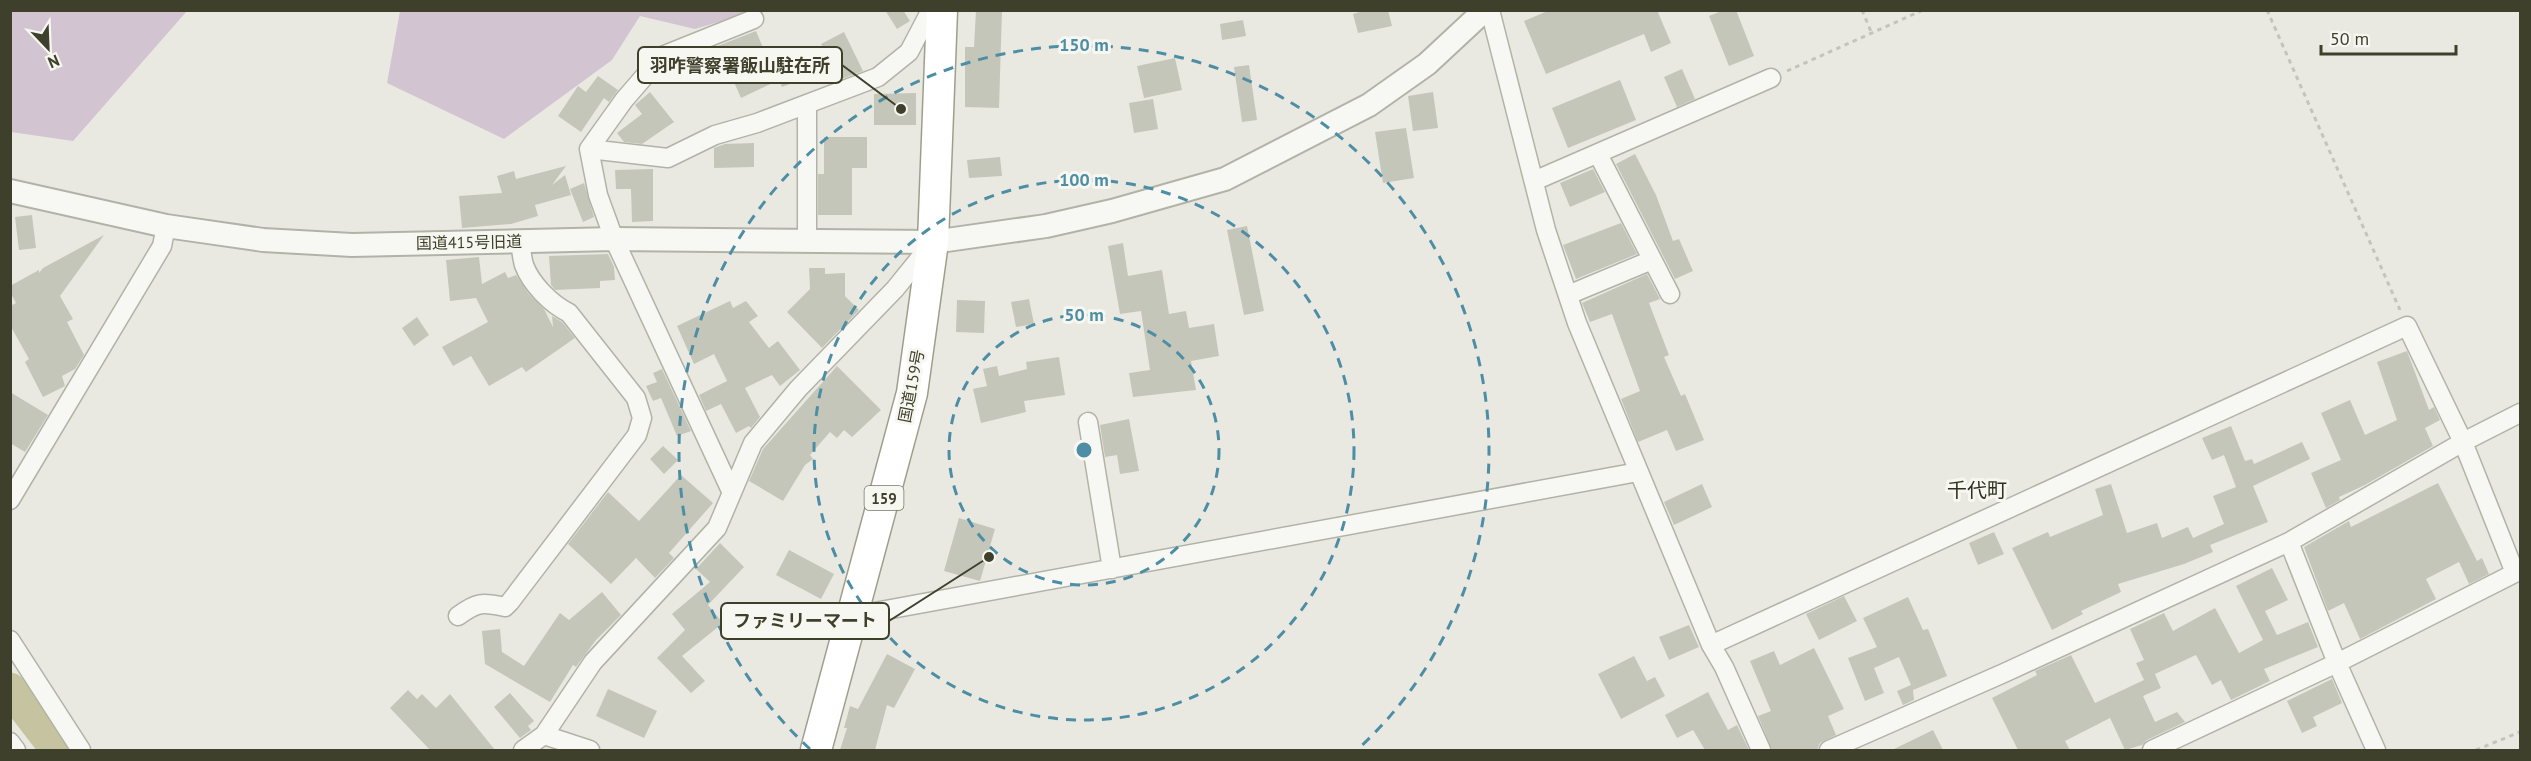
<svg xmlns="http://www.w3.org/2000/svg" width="2531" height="761" viewBox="0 0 2531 761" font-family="'PT Sans','Noto Sans JP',sans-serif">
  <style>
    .green { fill: #d2c4d0 }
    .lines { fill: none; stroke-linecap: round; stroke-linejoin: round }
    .river { stroke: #c6c4a0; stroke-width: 33 }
    .building { fill: #c5c6ba }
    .minor-casing { stroke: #b2b3a7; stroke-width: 21 }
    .tertiary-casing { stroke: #b2b3a7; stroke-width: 26 }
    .trunk-casing { stroke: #9e9f8b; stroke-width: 33 }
    .path { stroke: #c3c4bc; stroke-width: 3; stroke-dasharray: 4.5 4.5; stroke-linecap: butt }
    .minor { stroke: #f7f8f4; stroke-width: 18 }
    .tertiary { stroke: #f7f8f4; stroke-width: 22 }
    .trunk { stroke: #fff; stroke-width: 30 }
    .ring { fill: none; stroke: #4e8ea5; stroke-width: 3; stroke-dasharray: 10 8 }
    .labels { text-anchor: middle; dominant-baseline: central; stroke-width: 6; stroke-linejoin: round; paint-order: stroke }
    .shield { fill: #f7f7f1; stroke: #767766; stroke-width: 1.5 }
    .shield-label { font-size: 15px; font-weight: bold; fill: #3e402b }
    .street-label { font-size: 16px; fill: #3e402b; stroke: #f7f7f1 }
    .quarter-label { font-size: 20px; fill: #2f311d; stroke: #f7f7f1 }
    .centre { fill: #4e8ea5; stroke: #f7f7f1; stroke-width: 3 }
    .ring-label { font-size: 18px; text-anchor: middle; font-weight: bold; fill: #4e8ea5; stroke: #f7f7f1; stroke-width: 6; stroke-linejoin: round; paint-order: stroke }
    .leader { fill: none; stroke: #3e402b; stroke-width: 2 }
    .callout-dot { fill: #3e402b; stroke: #f7f7f1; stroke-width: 2 }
    .callout { fill: #f7f7f1; stroke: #3e402b; stroke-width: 2 }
    .callout-label { font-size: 18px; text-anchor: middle; font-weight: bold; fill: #3e402b }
  </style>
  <rect width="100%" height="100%" fill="#e9e9e2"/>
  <path class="green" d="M11 10H187V11L73 141 11 132Z
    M400 11H755L695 29 640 16 612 60 504 139 387 83Z"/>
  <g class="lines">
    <path class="river" d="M10 689 57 750"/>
  </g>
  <path class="building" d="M885 10H903L910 21 897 29Z
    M976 10H1002L999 108 965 107V47H974Z
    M1366 10H1388L1392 26 1358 33 1353 14Z
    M1550 10H1657L1671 43 1651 52 1644 34 1546 74 1524 21Z
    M1724 10H1736L1754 56 1729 66 1709 16Z
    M1243 20 1246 36 1222 40 1220 24Z
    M756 31 769 62 789 55 798 81 782 87 779 80 741 98 730 73 718 79 705 51Z
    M844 32 863 71 839 80 821 44Z
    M1175 58 1182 90 1144 98 1137 66Z
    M1249 65 1257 120 1242 122 1234 67Z
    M1682 69 1695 99 1677 107 1664 77Z
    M598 76 618 90 609 102 604 98 581 132 558 116 578 86 586 92Z
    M1620 80 1636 120 1568 148 1552 108Z
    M650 92 674 122 642 144 624 142 617 133 642 114 635 105Z
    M1433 92 1438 128 1413 131 1408 96Z
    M916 93V125H874V94Z
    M1153 99 1158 129 1134 133 1129 103Z
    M1406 128 1414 178 1383 183 1375 132Z
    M824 137H867V168H852V215H818V174H824Z
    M754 143V167L714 168V148L725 144Z
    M1635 154 1656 195 1673 241 1679 239 1693 271 1675 279 1616 164Z
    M1000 157 1002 176 969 178 967 160Z
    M566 166 552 185 565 175 571 195 535 205 538 216 511 224 462 228 459 196 502 193 497 176 514 171 516 179Z
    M653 169V221L632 222 631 189H616L615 170Z
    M1593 169 1605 192 1570 207 1560 183Z
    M584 183 594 217 583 222 570 189Z
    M32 215 36 248 19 250 15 217Z
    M1621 223 1637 254 1576 279 1563 245Z
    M1247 226 1264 311 1244 315 1227 230Z
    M104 235 60 296 73 319 67 322 84 355 75 369 62 376 65 386 43 397 25 362 29 359 10 325V306L16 303 10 292V286L39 270V273L43 268Z
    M1123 243 1128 276 1162 270 1169 314 1186 311 1189 328 1214 324 1219 356 1191 361 1196 390 1133 397 1129 373 1150 370 1141 311 1120 314 1108 246Z
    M608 254 614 267 615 280 600 281V288L555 290 551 285 549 256Z
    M479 257 482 284 505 272 508 278 516 275 528 293 544 309 553 327 552 316 562 322 575 338 526 372 522 367 489 386 471 356 453 366 442 347 488 322 476 298 450 301 446 260Z
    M809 268H825V274L845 273V296L859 310 822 348 787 312 810 289Z
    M1647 274 1660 299 1649 303 1669 355 1664 357 1681 396 1685 394 1704 440 1676 451 1667 430 1638 442 1621 399 1640 391 1612 314 1590 322 1582 303Z
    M1029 299 1034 324 1016 327 1011 302Z
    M957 300 985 301 984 333 956 332Z
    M730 301 733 308 746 301 758 316 749 322 769 348 778 341 800 370 780 386 772 375 745 388 760 417 751 428 749 426 736 433 721 404 706 411 699 395 727 381 714 354 694 364 677 326Z
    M417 317 429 335 414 346 402 328Z
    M2407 351 2429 410 2434 407 2440 420 2425 428 2433 446 2365 485 2339 497 2340 500 2326 508 2311 473 2341 460 2321 413 2350 400 2365 435 2397 420 2377 362Z
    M1059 357 1065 395 1024 401 1026 412 981 423 973 389 987 386 983 369 997 366 999 376 1027 369 1026 362Z
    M837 366 881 410 852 437 844 430 837 438 830 432 810 455 813 459 805 465 783 501 749 481 763 449Z
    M662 369 691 431 677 436 661 398 653 401 646 386 657 382 653 373Z
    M10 392 48 415 25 452 10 443Z
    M1129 419 1139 471 1120 474 1117 455 1105 457 1100 425Z
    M2231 426 2245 461 2252 459 2254 464 2302 442 2310 459 2253 486 2268 522 2210 545 2213 552 2184 564 2118 584 2121 592 2081 611 2083 614 2052 630 2012 548 2048 532 2050 537 2103 515 2095 489 2111 484 2127 533 2157 523 2162 538 2188 527 2193 538 2224 524 2213 496 2236 487 2224 455 2212 460 2202 438Z
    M663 446 678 460 664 474 650 459Z
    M681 475 713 503 669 553 674 558 655 578 636 558 611 584 568 544 608 492 639 521Z
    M2438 483 2477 561 2482 558 2489 574 2469 584 2459 562 2426 579 2436 599 2360 639 2344 603 2328 611 2304 547 2349 521 2351 527Z
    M1702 484 1712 507 1674 525 1664 502Z
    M959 518 995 529 980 581 944 571Z
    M1994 532 2004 554 1978 565 1969 543Z
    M720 543 744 567 708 605 723 623 682 656 705 681 691 693 657 658 685 630 672 614 710 582 696 569Z
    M789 550 834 574 821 599 776 575Z
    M2272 568 2288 600 2265 611 2277 635 2308 622 2318 647 2264 669 2270 681 2231 700 2221 680 2212 685 2196 655 2155 674 2161 688 2143 696 2155 722 2177 712 2185 722 2147 740 2142 745 2125 750 2110 718 2065 741 2070 750H2018L1992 698 2037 675 2035 671 2071 655 2095 703 2144 680 2136 663 2144 660 2130 629 2164 613 2173 631 2215 608 2239 653 2263 640 2236 586Z
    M602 592 621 615 596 640 576 667 573 665 550 702 485 664 482 631 500 629 502 652 524 666 560 613 569 620Z
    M1844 596 1857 621 1819 640 1806 614Z
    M1908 597 1923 630 1928 629 1947 676 1913 690 1914 700 1903 705 1897 691 1911 685 1899 657 1874 668 1884 693 1865 701 1848 658 1877 647 1863 618Z
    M1689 625 1699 647 1669 660 1659 637Z
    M1814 648 1844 709 1828 716 1836 735 1820 743 1817 750H1772L1758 716 1771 711 1750 661 1774 651 1780 665Z
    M887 654 915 669 894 708 887 705 875 750H840L847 728H844L850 706 858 709Z
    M1634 656 1647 681 1655 677 1665 696 1621 719 1598 674Z
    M2332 679 2342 703 2313 717 2317 726 2302 733 2287 701Z
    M608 689 657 711 644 738 596 716Z
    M408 690 417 699 422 694 436 708 450 694 495 750H430L390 708Z
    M1708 692 1728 730 1737 725 1749 750H1705L1693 730 1677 738 1665 715Z
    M510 693 534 721 528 726 531 730 520 738 494 707Z
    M1933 730 1943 750H1892Z"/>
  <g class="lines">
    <g class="minor-casing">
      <path id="minor" d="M1490 10 1546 230 1577 323 1711 645 1724 667 1761 750
        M589 149 668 158 715 135 757 123 878 77 909 52 931 10
        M1598 154 1670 294
        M1534 181 1771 78
        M807 241V104
        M1568 295 1652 260
        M1088 422 1112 569
        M732 493 614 239 598 195 589 149 624 100 662 56 754 19
        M10 500 162 246 166 226
        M2289 542 2337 663 2376 750
        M458 616C477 602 482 602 505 607L510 602 637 435 642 418 636 398 569 313C551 304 531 284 524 265 522 258 521 249 520 241
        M853 616 1638 472
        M10 640 81 750
        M1711 645 2407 326 2463 442 2515 573 2337 663 2152 750
        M544 735 590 750
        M10 742 16 750
        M523 750 544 735 593 662 717 528 753 443 798 389 895 289 929 247
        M1829 750 2004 673 2289 542 2463 442 2520 413"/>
    </g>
    <g class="tertiary-casing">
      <path id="tertiary" d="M10 191 166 226 263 240 352 245 614 239 933 242 1046 226 1112 211 1225 179 1369 105 1427 64 1485 10"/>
    </g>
    <g class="trunk-casing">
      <path id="trunk" d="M816 750 912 393 933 242 942 10"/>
    </g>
    <path class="path" d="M1862 10 1872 34
      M2267 10 2400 310
      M1787 71 1923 10
      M2476 750 2520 732"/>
    <use href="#minor" class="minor"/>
    <use href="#tertiary" class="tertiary"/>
    <use href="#trunk" class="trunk"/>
  </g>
  <g class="ring">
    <circle cx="1084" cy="450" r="135"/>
    <circle cx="1084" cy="450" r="270"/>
    <path d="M810 749A405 405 0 1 1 1358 749"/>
  </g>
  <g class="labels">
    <rect class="shield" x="864.5" y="486" width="39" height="24" rx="4.5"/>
    <g class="shield-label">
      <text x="884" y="498">159</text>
    </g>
    <g class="street-label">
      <text transform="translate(469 242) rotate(-1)">国道415号旧道</text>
      <text transform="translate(911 386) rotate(-79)">国道159号</text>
    </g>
    <g class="quarter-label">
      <text x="1977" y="490">千代町</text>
    </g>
  </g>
  <circle cx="1084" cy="450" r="9" class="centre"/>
  <g class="ring-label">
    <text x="1084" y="51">150 m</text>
    <text x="1084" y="186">100 m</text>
    <text x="1084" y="321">50 m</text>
  </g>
  <path class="leader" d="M901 109L842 65M989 557L889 621"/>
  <g class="callout-dot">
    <circle cx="901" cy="109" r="6"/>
    <circle cx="989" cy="557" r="6"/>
  </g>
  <g class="callout">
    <rect x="638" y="47" width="204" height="36" rx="6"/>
    <rect x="721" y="603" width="168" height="36" rx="6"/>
  </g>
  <g class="callout-label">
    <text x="740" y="72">羽咋警察署飯山駐在所</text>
    <text x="805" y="627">ファミリーマート</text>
  </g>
  <rect width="2531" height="761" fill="none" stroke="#3e402b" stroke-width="24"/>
  <g transform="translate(48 48) rotate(157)" stroke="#f7f7f1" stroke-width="4.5" paint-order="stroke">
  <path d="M0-4.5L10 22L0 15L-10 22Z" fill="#3e402b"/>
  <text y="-9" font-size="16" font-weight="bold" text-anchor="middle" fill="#3e402b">N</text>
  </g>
  <path d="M2321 45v9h135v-9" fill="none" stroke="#3e402b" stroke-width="3"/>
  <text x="2330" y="45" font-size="18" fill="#3e402b" stroke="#f7f7f1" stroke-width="4.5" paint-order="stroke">50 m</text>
</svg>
